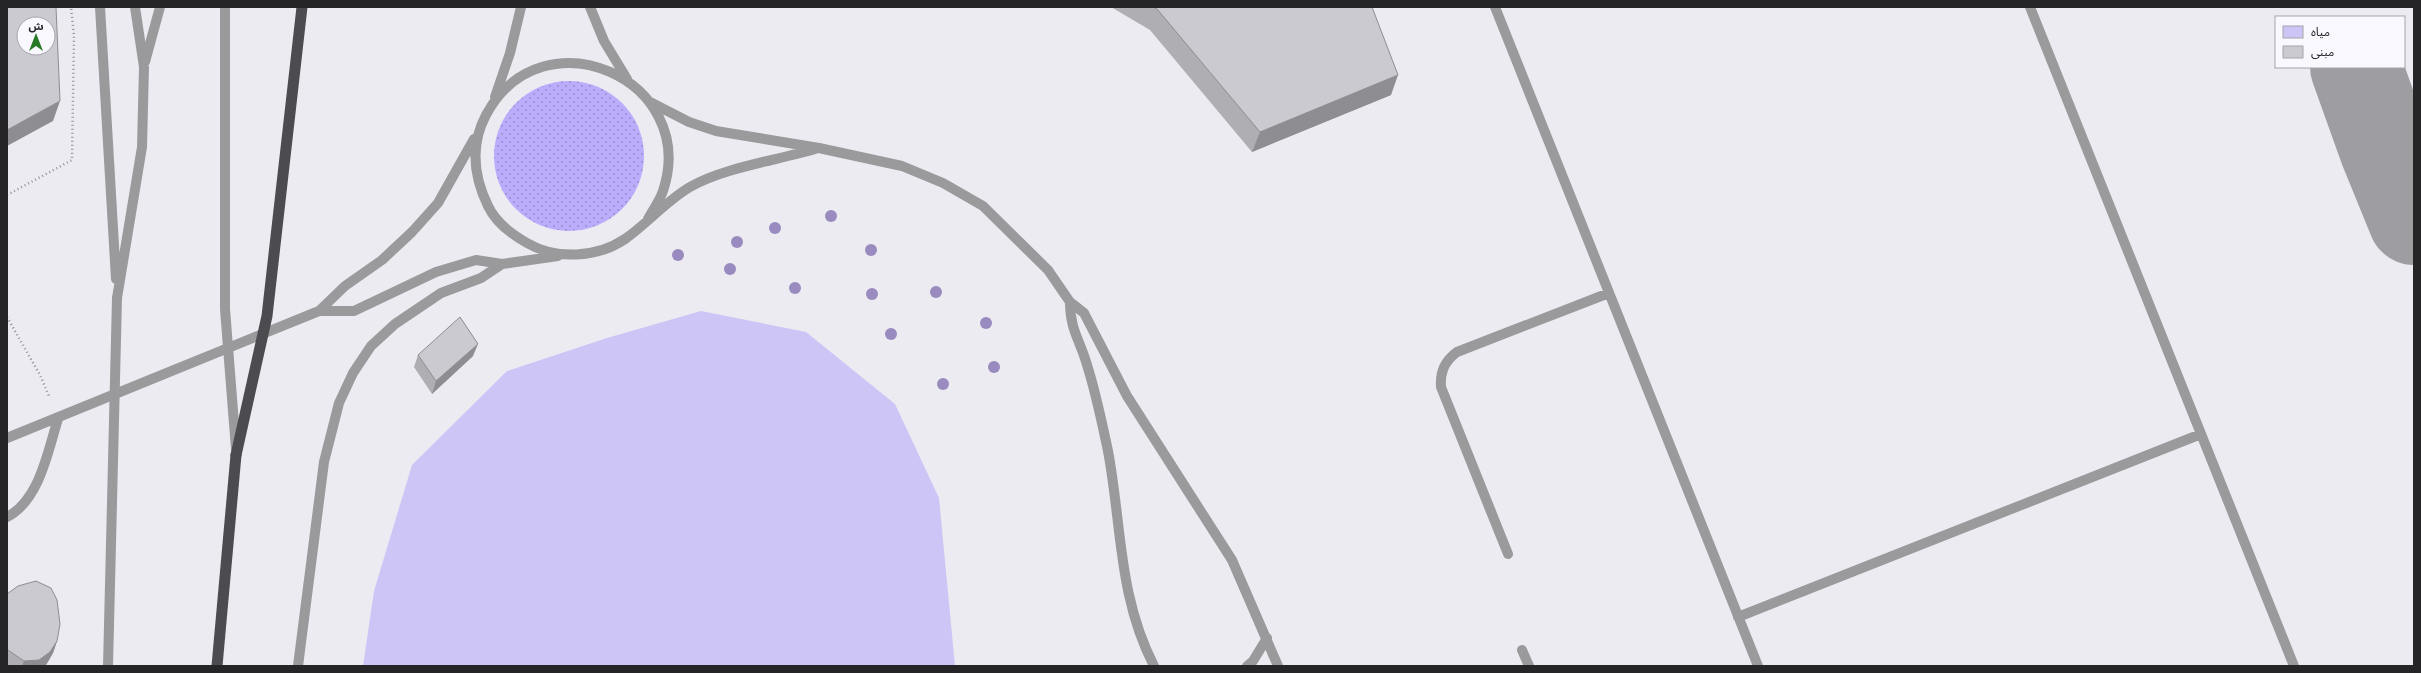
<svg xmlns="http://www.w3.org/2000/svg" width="2421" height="673" viewBox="0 0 2421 673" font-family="'Fira Sans Condensed','Noto Sans Arabic',sans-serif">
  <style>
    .grass { fill: url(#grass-dots) }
    .water { fill: #cdc5f6 }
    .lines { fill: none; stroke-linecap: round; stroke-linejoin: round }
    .taxiway { stroke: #9e9ea2; stroke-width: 92 }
    .path { stroke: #929195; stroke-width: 2.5; stroke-dasharray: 1 3; stroke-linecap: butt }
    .service { stroke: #9a9a9c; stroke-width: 10 }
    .trunk { stroke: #4c4c50; stroke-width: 11 }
    .service-bridge { stroke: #9a9a9c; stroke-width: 10 }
    .trunk-bridge { stroke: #4c4c50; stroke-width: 11 }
    .tree { fill: #998abf }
    .wall { fill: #afaeb3 }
    .shaded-wall { fill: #8e8d92 }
    .building { fill: #cbcad0; stroke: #8e8d92; fill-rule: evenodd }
  </style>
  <defs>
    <pattern id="grass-dots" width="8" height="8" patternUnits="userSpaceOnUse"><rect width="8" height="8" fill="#bbacfc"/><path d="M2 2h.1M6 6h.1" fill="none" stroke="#988ccc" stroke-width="1.8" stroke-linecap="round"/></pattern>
  </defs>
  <rect width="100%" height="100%" fill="#ecebf1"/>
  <path class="grass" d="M494 156a75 75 0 1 1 150 0a75 75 0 1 1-150 0Z"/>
  <path class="water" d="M701 311 806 332 895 404 939 498 955 666H363L374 591 412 465 507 371 607 338Z"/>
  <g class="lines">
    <path class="taxiway" d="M2356 67 2385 148 2414 219"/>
    <path class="path" d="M7 195 72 160 74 36 71 7
      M7 317 40 375 49 396"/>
    <path class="service" d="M100 7 116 279
      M590 7 604 41 627 79
      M1495 7 1758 666
      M2030 7 2294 666
      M145 62 160 7
      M495 97 510 53 521 7
      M650 102 689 122 716 131 819 148 902 166 943 183 983 206 1048 270 1070 302 1084 313 1127 396 1232 560 1278 666
      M225 183V7
      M648 219C653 210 660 200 663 191 700 79 542 10 486 115 470 145 473 175 488 206 496 223 511 234 527 243 556 260 597 258 625 239 648 223 666 201 690 187 722 168 778 160 815 149
      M117 298 142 147 144 67 135 7
      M1070 302C1070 330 1080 340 1087 365 1096 393 1102 423 1108 451 1122 526 1118 596 1154 666
      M319 311 345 286 382 260 412 232 438 203 474 139
      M7 438 319 311H354L436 272 476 260 502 264 558 256
      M7 517C40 500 48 450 58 419
      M1508 554 1441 387C1440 371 1445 361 1457 352L1609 293
      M1738 617 2201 434
      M1522 650 1529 666
      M298 666 324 462 339 403 353 373 371 346 395 324 441 293 481 278 502 264
      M1247 666 1253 661 1267 638"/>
    <path class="trunk" d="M217 666 236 455"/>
    <path class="service-bridge" d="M225 183V309L236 449
      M108 666 117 298"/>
    <path class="trunk-bridge" d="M236 455 267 316 302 7"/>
  </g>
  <g class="tree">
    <circle cx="831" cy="216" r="6"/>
    <circle cx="775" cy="228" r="6"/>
    <circle cx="737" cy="242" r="6"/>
    <circle cx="871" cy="250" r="6"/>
    <circle cx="678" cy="255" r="6"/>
    <circle cx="730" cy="269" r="6"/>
    <circle cx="795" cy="288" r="6"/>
    <circle cx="936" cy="292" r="6"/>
    <circle cx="872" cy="294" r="6"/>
    <circle cx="986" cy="323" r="6"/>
    <circle cx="891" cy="334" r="6"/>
    <circle cx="994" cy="367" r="6"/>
    <circle cx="943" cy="384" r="6"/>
  </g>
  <path class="wall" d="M1111 7H1372L1391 95 1252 152 1150 30Z
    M418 355 473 356 432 394 414 367Z
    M7 594 57 641 53 653 46 665 43 666H9L7 665Z"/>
  <path class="shaded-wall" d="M1398 75 1391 95 1252 152 1260 132Z
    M60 101 53 121 7 146V130Z
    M478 344 473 356 432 394 436 381Z
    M57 641 53 653 46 665 43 666H22L24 661Z"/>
  <path class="building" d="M7 7H56L60 101 7 130ZM24 24H48V48H24Z
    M1153 7H1372L1398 75 1260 132 1157 9Z
    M460 317 478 344 436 381 418 355Z
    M36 581 51 588 57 600 60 624 57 641 50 652 39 660 24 661 8 650 7 649V594L18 586Z"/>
  <rect width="2421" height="673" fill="none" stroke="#252527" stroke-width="16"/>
  <rect x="2275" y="16" width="130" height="52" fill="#f9f8ff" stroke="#a4a4a9"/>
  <rect x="2283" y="26" width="20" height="12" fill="#cdc5f6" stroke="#a4a4a9"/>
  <text x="2311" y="36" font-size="12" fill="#252527">مياه</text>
  <rect x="2283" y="46" width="20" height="12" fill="#cbcad0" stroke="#a4a4a9"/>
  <text x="2311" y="56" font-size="12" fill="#252527">مبنى</text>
  <g transform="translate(36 36)"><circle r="19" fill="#f9f8ff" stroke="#a4a4a9"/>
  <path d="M0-3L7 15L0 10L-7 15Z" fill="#287924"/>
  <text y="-6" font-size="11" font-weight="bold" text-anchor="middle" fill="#252527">ش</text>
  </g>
</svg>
